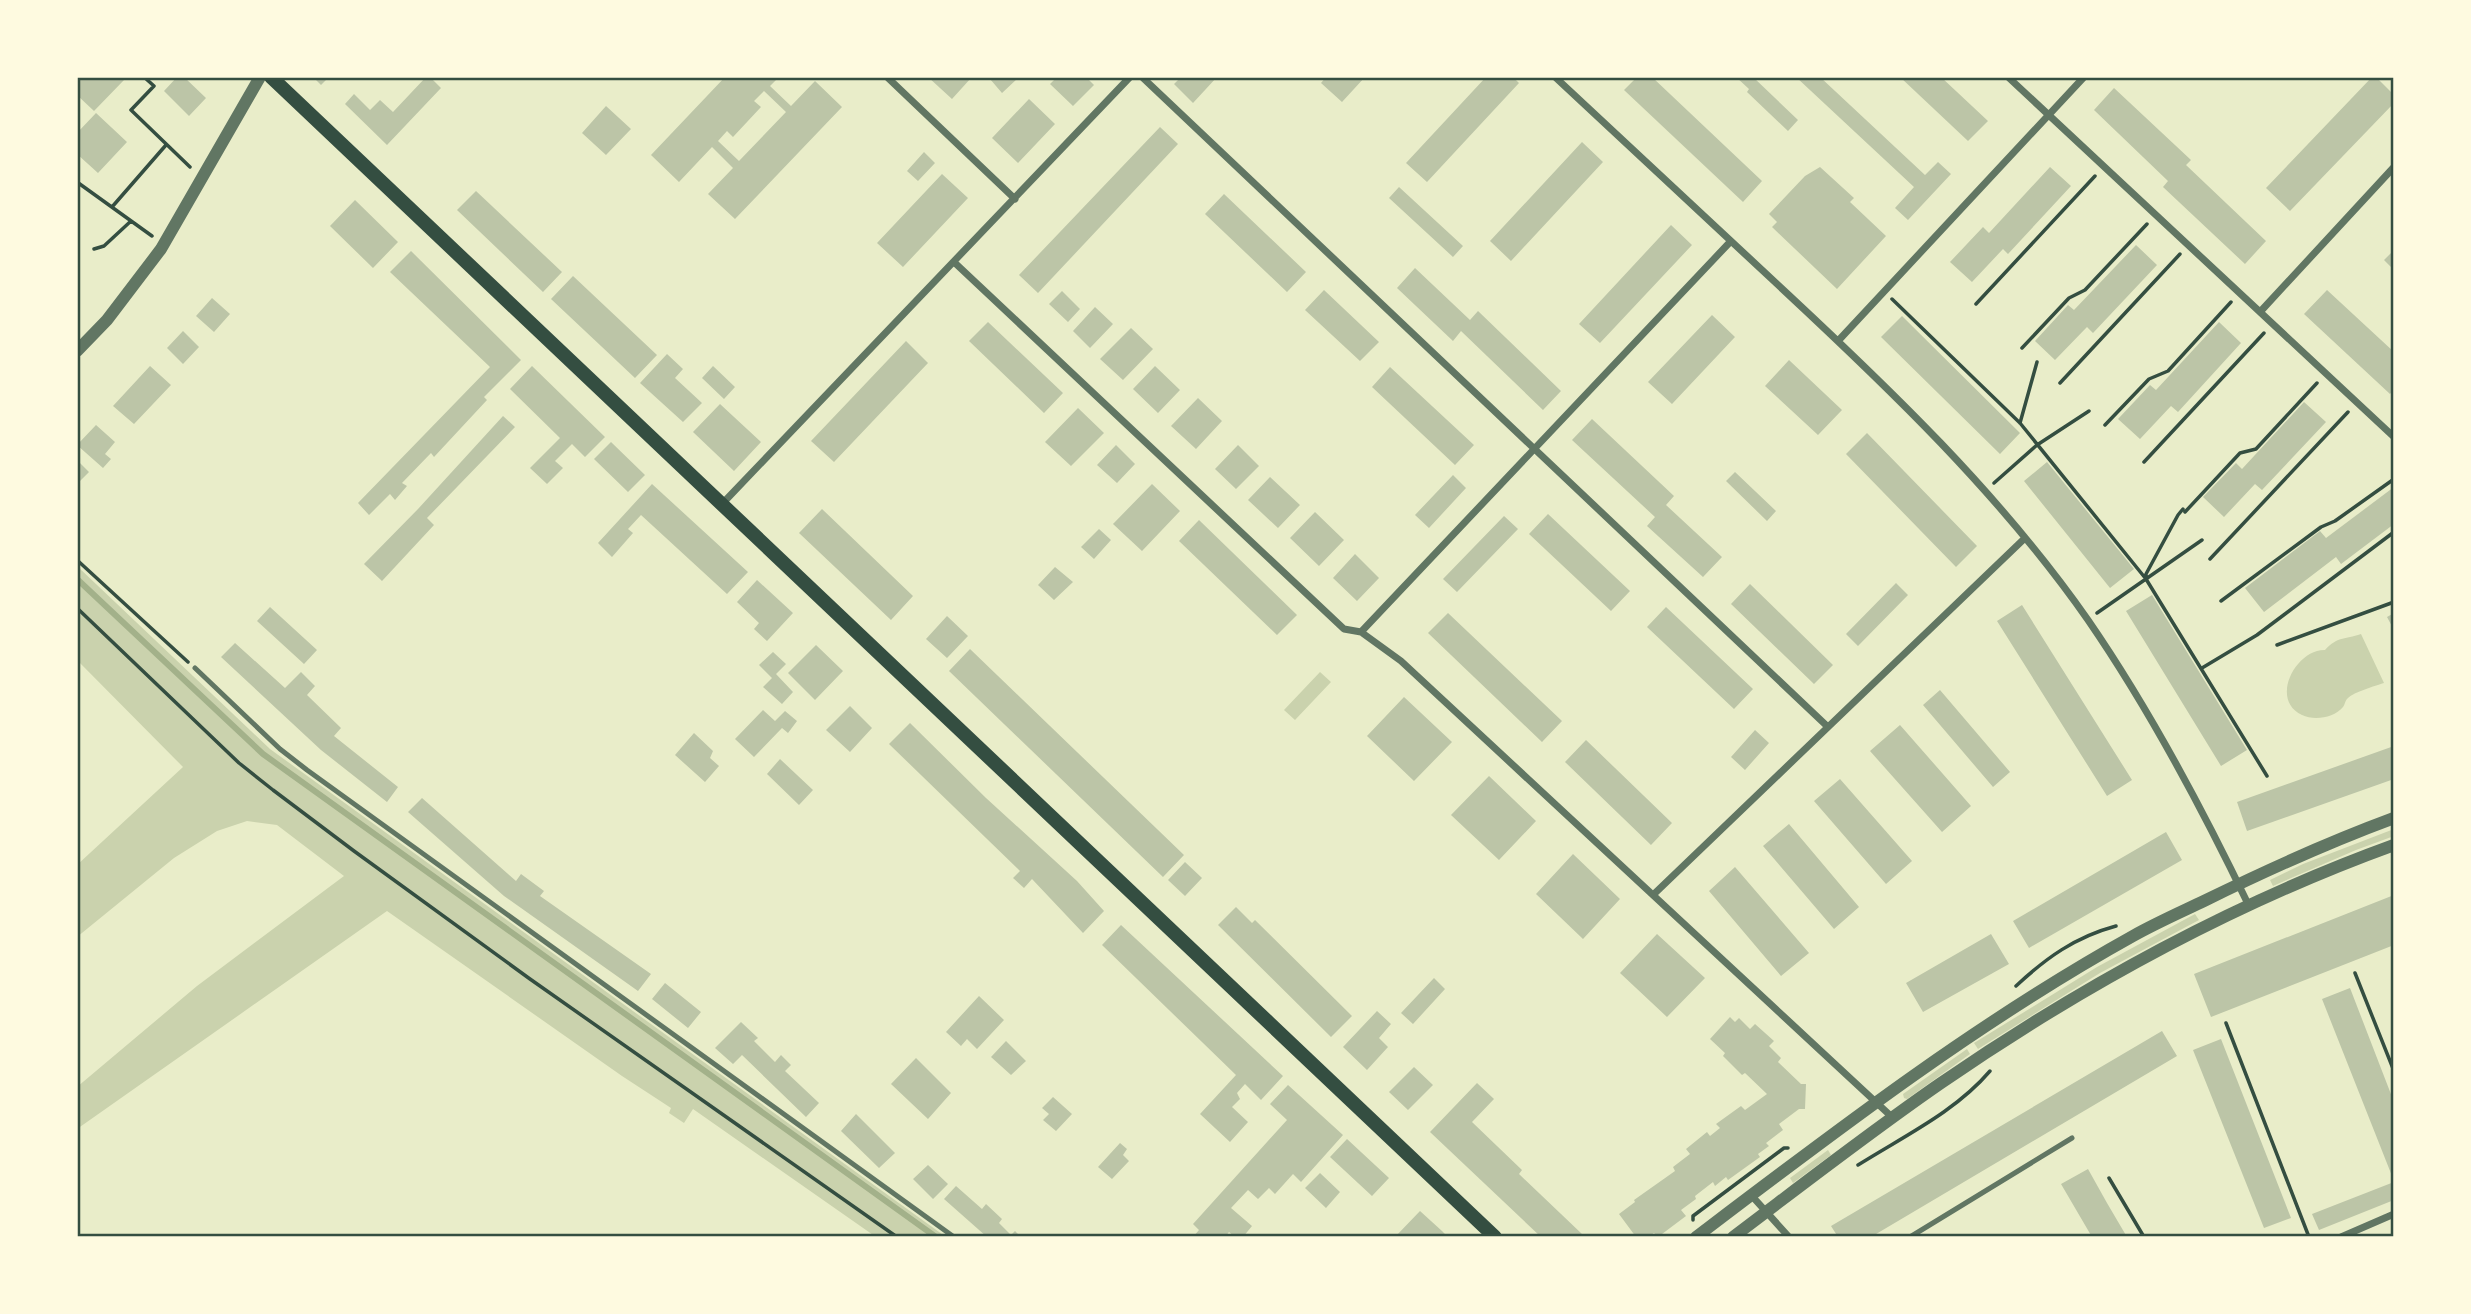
<svg xmlns="http://www.w3.org/2000/svg" width="2471" height="1314" viewBox="0 0 2471 1314" font-family="Barlow,sans-serif">
  <style>
    .green { fill: #cad2ad }
    .lines { fill: none; stroke-linecap: round; stroke-linejoin: round }
    .stream { stroke: #a3b18a; stroke-width: 6 }
    .building { fill: #bcc5a7; fill-rule: evenodd }
    .path { stroke: #344e41; stroke-width: 3.5 }
    .service { stroke: #617663; stroke-width: 5 }
    .minor { stroke: #617663; stroke-width: 7 }
    .tertiary { stroke: #617663; stroke-width: 12 }
    .secondary { stroke: #344e41; stroke-width: 14 }
    .neatline { fill: none; stroke: #344e41; stroke-width: 2.5 }
  </style>
  <rect width="100%" height="100%" fill="#e9edc9"/>
  <path class="green" d="M77 566 270 749 946 1237H876L693 1109 684 1123 669 1113 671 1108 622 1076 387 911 77 1129V1087L197 986 344 876 277 825 247 821 217 831 174 858 77 937V865L183 767 77 660Z
    M2361 634 2384 683C2375 686 2354 692 2348 698 2345 700 2345 705 2343 707 2334 718 2314 721 2302 715 2269 700 2296 649 2325 650 2338 636 2344 640 2361 634Z
    M1320 672 1331 682 1295 720 1284 710Z
    M2394 829V836L2356 850 2273 886 2270 880 2303 864Z
    M2195 914 2199 920 2100 973 1978 1049 1974 1043 2097 967Z
    M1967 1049 1970 1054 1907 1099 1904 1098 1903 1094Z
    M1828 1150 1831 1155 1793 1183 1790 1178Z"/>
  <g class="lines">
    <path class="stream" d="M77 579 263 754 936 1237"/>
  </g>
  <path class="building" d="M77 77H121L124 80 94 111 77 95Z
    M177 77H184L206 98 189 116 164 91Z
    M313 77H329L321 85Z
    M426 77H430L441 88 387 145 345 104 354 94 370 110 380 100 393 112Z
    M725 77H779L770 86 791 106 815 81 842 107 735 219 708 194 733 168 712 147 679 182 651 155ZM764 91 786 112 739 161 718 141 727 131 733 137 761 107 754 101Z
    M928 77H970L971 78 952 99Z
    M992 77H1015L1017 79 1002 93 990 79Z
    M1057 77H1086L1094 85 1073 106 1050 84Z
    M1181 77H1217L1193 103 1174 84Z
    M1326 77H1365L1342 102 1321 83Z
    M1486 77H1513L1519 83 1427 182 1406 163Z
    M1637 77H1652L1762 181 1743 202 1624 90Z
    M1736 77H1753L1798 120 1788 131 1747 92 1749 89Z
    M1796 77H1820L1925 175 1938 162 1951 174 1908 220 1895 208 1914 187Z
    M1900 77H1941L1988 121 1968 141Z
    M2372 77H2376L2394 95V103L2290 211 2266 188Z
    M2114 88 2191 160 2186 165 2266 241 2245 264 2163 187 2168 181 2094 110Z
    M1029 99 1055 124 1018 163 992 138Z
    M606 106 631 129 606 155 582 133Z
    M96 113 127 142 98 173 77 154V133Z
    M1160 127 1178 144 1038 293 1019 275Z
    M1582 142 1603 162 1511 261 1490 241Z
    M924 152 935 163 918 181 907 171Z
    M1820 167 1854 198 1850 202 1886 236 1837 289 1772 227 1777 222 1769 214 1805 176Z
    M2050 167 2071 186 2008 254 2003 249 1972 282 1950 262 1983 227 1989 233Z
    M942 174 968 198 903 267 877 243Z
    M1399 187 1463 246 1453 257 1389 198Z
    M476 191 562 272 543 292 457 210Z
    M1224 194 1306 272 1287 292 1205 214Z
    M355 200 398 242 373 268 330 226Z
    M1671 225 1692 245 1600 343 1579 324Z
    M2136 245 2157 265 2093 333 2087 327 2055 360 2035 341 2068 305 2074 310Z
    M2394 250V270L2384 260Z
    M411 251 521 360 484 397 487 400 434 457 431 453 402 483 407 486 395 500 390 494 369 515 358 503 490 367 390 272Z
    M1415 268 1470 320 1478 311 1561 391 1543 410 1461 331 1453 341 1397 288Z
    M573 276 657 355 635 378 551 299Z
    M1324 290 1379 342 1360 361 1305 310Z
    M2327 290 2394 352V389L2390 394 2304 314Z
    M1062 291 1080 309 1068 322 1049 304Z
    M212 298 230 314 214 332 196 316Z
    M1095 307 1113 324 1090 348 1073 331Z
    M1712 315 1735 337 1672 404 1648 382Z
    M1902 316 2020 433 2000 454 1881 337Z
    M988 322 1063 393 1044 413 969 341Z
    M2219 322 2241 343 2178 412 2171 406 2140 439 2118 419 2150 385 2156 390Z
    M1131 328 1153 349 1123 380 1100 359Z
    M183 331 199 347 183 364 167 348Z
    M906 341 928 363 834 462 811 441Z
    M667 354 683 369 675 378 702 403 683 422 640 383Z
    M1789 360 1842 410 1818 435 1765 386Z
    M150 366 171 385 134 424 113 406Z
    M532 366 605 437 585 457 572 444 555 461 563 468 547 484 530 468 560 438 510 389Z
    M713 366 735 387 724 399 702 378Z
    M1155 366 1180 390 1158 413 1133 389Z
    M1390 367 1474 445 1455 465 1372 387Z
    M1198 398 1222 421 1196 449 1171 426Z
    M2304 402 2326 422 2262 490 2255 484 2224 517 2203 497 2236 463 2242 469Z
    M720 404 761 442 734 471 693 432Z
    M1078 408 1104 433 1071 466 1045 442Z
    M503 416 515 427 427 518 434 525 382 581 364 564 418 509Z
    M1592 419 1674 496 1666 505 1722 557 1703 577 1647 526 1655 517 1572 440Z
    M96 425 115 442 105 454 111 459 103 468 77 445Z
    M1867 433 1977 546 1956 567 1846 454Z
    M611 442 645 475 628 492 594 459Z
    M1116 445 1135 464 1117 483 1097 465Z
    M1238 445 1259 466 1236 489 1215 469Z
    M77 460 89 472 77 484Z
    M2047 462 2134 569 2110 588 2024 481Z
    M1735 472 1776 511 1767 521 1726 481Z
    M1453 475 1466 488 1429 528 1415 515Z
    M1270 477 1300 505 1278 528 1248 500Z
    M652 484 748 572 727 594 641 515 628 529 633 533 612 557 598 543Z
    M1152 484 1180 511 1142 551 1113 524Z
    M2394 487V524L2341 564 2336 557 2264 612 2245 588 2320 531 2326 538Z
    M822 509 913 596 891 620 799 533Z
    M1315 512 1344 540 1319 566 1290 538Z
    M1548 514 1630 591 1611 611 1529 534Z
    M1504 516 1518 529 1457 592 1443 579Z
    M1199 520 1297 615 1277 635 1179 541Z
    M1099 529 1111 540 1094 559 1081 547Z
    M1355 554 1379 578 1357 601 1333 578Z
    M1055 567 1073 582 1054 600 1038 585Z
    M757 580 793 613 767 641 754 629 759 623 737 602Z
    M1896 583 1908 595 1858 646 1846 634Z
    M1750 584 1833 665 1814 684 1731 604Z
    M2152 595 2247 750 2221 766 2126 611Z
    M2022 605 2132 780 2107 796 1997 621Z
    M270 607 317 650 304 664 257 621Z
    M1666 607 1753 689 1734 709 1647 627Z
    M1448 613 1562 721 1542 742 1428 633Z
    M2394 613V630L2387 617Z
    M947 616 968 636 947 658 926 639Z
    M235 643 285 688 301 672 315 686 307 695 341 728 334 736 398 787 387 802 321 750 221 657Z
    M816 645 843 671 815 700 788 673Z
    M970 649 1184 855 1163 877 949 671Z
    M773 652 786 664 776 674 793 692 782 704 763 687 772 678 759 665Z
    M1940 690 2010 772 1993 787 1923 705Z
    M1404 697 1452 742 1414 781 1367 736Z
    M850 706 872 728 850 752 826 730Z
    M763 710 775 721 785 711 797 721 788 733 782 728 754 757 735 739Z
    M910 723 986 798 1077 881 1104 911 1083 933 1032 879 1024 888 1013 878 1020 871 889 744Z
    M1900 725 1971 806 1942 832 1870 751Z
    M1755 730 1769 743 1745 770 1731 757Z
    M694 733 713 751 710 758 719 766 705 782 675 755Z
    M1586 740 1672 823 1651 845 1565 762Z
    M2394 746V779L2247 831 2237 802Z
    M780 759 813 790 799 805 767 774Z
    M1489 776 1536 821 1499 860 1451 815Z
    M1840 779 1912 861 1886 884 1814 801Z
    M422 798 516 881 521 874 544 891 540 896 651 974 638 991 504 896 408 812Z
    M1789 824 1859 907 1834 929 1763 846Z
    M2166 832 2182 860 2029 948 2013 921Z
    M1573 854 1620 899 1583 939 1536 894Z
    M1185 862 1202 878 1185 896 1168 880Z
    M1735 867 1809 953 1781 976 1709 891Z
    M2394 895V945L2211 1017 2194 974Z
    M1236 907 1252 923 1255 920 1352 1016 1331 1037 1218 925Z
    M1121 925 1283 1076 1261 1100 1245 1084 1237 1093 1240 1099 1232 1107 1248 1122 1230 1142 1200 1114 1236 1075 1102 945Z
    M1657 934 1705 978 1667 1017 1620 973Z
    M1991 934 2009 964 1923 1012 1906 983Z
    M1434 978 1445 989 1413 1024 1401 1013Z
    M665 983 701 1012 688 1028 652 999Z
    M2350 988 2394 1102V1181L2322 999Z
    M979 996 1004 1020 977 1049 967 1039 961 1046 946 1032Z
    M1377 1011 1391 1024 1379 1038 1388 1047 1367 1070 1343 1047Z
    M1730 1017 1735 1022 1739 1018 1750 1029 1755 1024 1774 1041 1769 1046 1781 1058 1778 1062 1801 1084H1806L1805 1109H1799L1779 1124 1783 1130 1766 1143 1769 1146 1758 1154 1760 1157 1728 1180 1726 1177 1715 1186 1713 1182 1695 1196 1696 1199 1681 1210 1686 1216 1658 1237 1654 1233 1648 1237H1636L1619 1214 1635 1202 1634 1200 1675 1171 1673 1167 1690 1154 1686 1149 1707 1132 1710 1136 1720 1128 1716 1124 1741 1106 1745 1110 1767 1094 1745 1073 1742 1075 1723 1056 1725 1053 1710 1039Z
    M741 1022 758 1038 754 1041 775 1062 781 1055 791 1065 785 1071 819 1103 806 1117 742 1055 733 1064 715 1048Z
    M2162 1031 2177 1056 1871 1237H1838L1831 1226Z
    M2221 1039 2291 1218 2264 1228 2193 1050Z
    M1006 1041 1026 1061 1011 1075 991 1057Z
    M916 1058 951 1093 928 1119 891 1084Z
    M1414 1067 1433 1085 1408 1110 1389 1092Z
    M1477 1083 1494 1099 1472 1122 1522 1170 1519 1174 1582 1234 1579 1237H1541L1430 1132Z
    M1288 1085 1343 1135 1301 1182 1293 1174 1275 1194 1269 1188 1258 1199 1248 1190 1231 1208 1252 1226 1243 1237H1235L1229 1232 1225 1237H1193L1199 1230 1193 1224 1287 1120 1270 1104Z
    M1053 1097 1072 1114 1056 1131 1043 1120 1049 1114 1042 1108Z
    M856 1114 895 1153 879 1168 841 1131Z
    M1347 1139 1389 1178 1372 1196 1330 1157Z
    M1120 1143 1127 1149 1123 1155 1129 1161 1112 1179 1098 1167Z
    M928 1165 948 1184 933 1199 913 1179Z
    M2088 1169 2107 1203 2127 1237H2092L2061 1184Z
    M1320 1173 1340 1192 1326 1208 1305 1188Z
    M2394 1182V1200L2319 1230 2312 1214Z
    M956 1186 982 1209 986 1204 1002 1219 999 1223 1011 1235 1015 1231 1021 1237H987L944 1199Z
    M1420 1211 1442 1231 1448 1237H1395Z"/>
  <g class="lines">
    <path class="path" d="M144 77 154 86 131 110 190 167
      M77 182 152 236
      M112 207 166 145
      M94 249 104 246 131 221
      M1892 299 2020 423 2146 579 2267 776
      M1976 304 2095 176
      M2022 348 2069 298 2085 290 2147 224
      M2060 383 2180 254
      M2020 423 2037 362
      M2105 425 2149 379 2168 371 2231 302
      M2144 462 2264 333
      M1994 483 2037 445 2089 411
      M2185 512 2240 453 2256 449 2317 383
      M2210 559 2348 412
      M77 560 188 662
      M2146 579V574L2178 515 2183 509
      M2221 601 2321 527 2335 521 2394 479
      M77 608 239 763 273 790 354 851 530 979 897 1237
      M2097 613 2202 540
      M2277 645 2394 602
      M2202 668 2257 635 2394 532
      M2355 973 2394 1071
      M2016 986C2046 958 2075 937 2116 926
      M2226 1023 2309 1237
      M1858 1165C1904 1136 1955 1112 1990 1071
      M2109 1178 2144 1237
      M1693 1220V1216L1784 1148H1788"/>
    <path class="service" d="M195 668 280 749 307 770 954 1237
      M1910 1237 2072 1138"/>
    <path class="minor" d="M887 77 1015 199
      M1142 77 1828 727
      M1555 77C1629 146 1702 214 1776 283 1888 387 2000 494 2088 620 2150 710 2202 808 2249 906
      M2008 77 2394 437
      M955 263 1344 629 1361 632 1401 661 1893 1118
      M2260 312 2394 167
      M1838 341 2084 77
      M722 504 1130 77
      M1361 632 1731 241
      M1653 895 2025 538
      M1751 1195 1789 1237
      M2341 1237 2394 1214"/>
    <path class="tertiary" d="M77 351 107 320 161 249 260 77
      M1696 1237C1837 1130 1978 1022 2133 936 2156 923 2181 912 2204 901 2267 870 2329 842 2394 818
      M1733 1237C1802 1185 1870 1132 1941 1083 2082 986 2234 903 2394 845"/>
    <path class="secondary" d="M271 77 1495 1237"/>
  </g>
  <rect width="2471" height="1314" fill="none" stroke="#fefae0" stroke-width="158"/>
  <rect x="79" y="79" width="2313" height="1156" class="neatline"/>
</svg>
